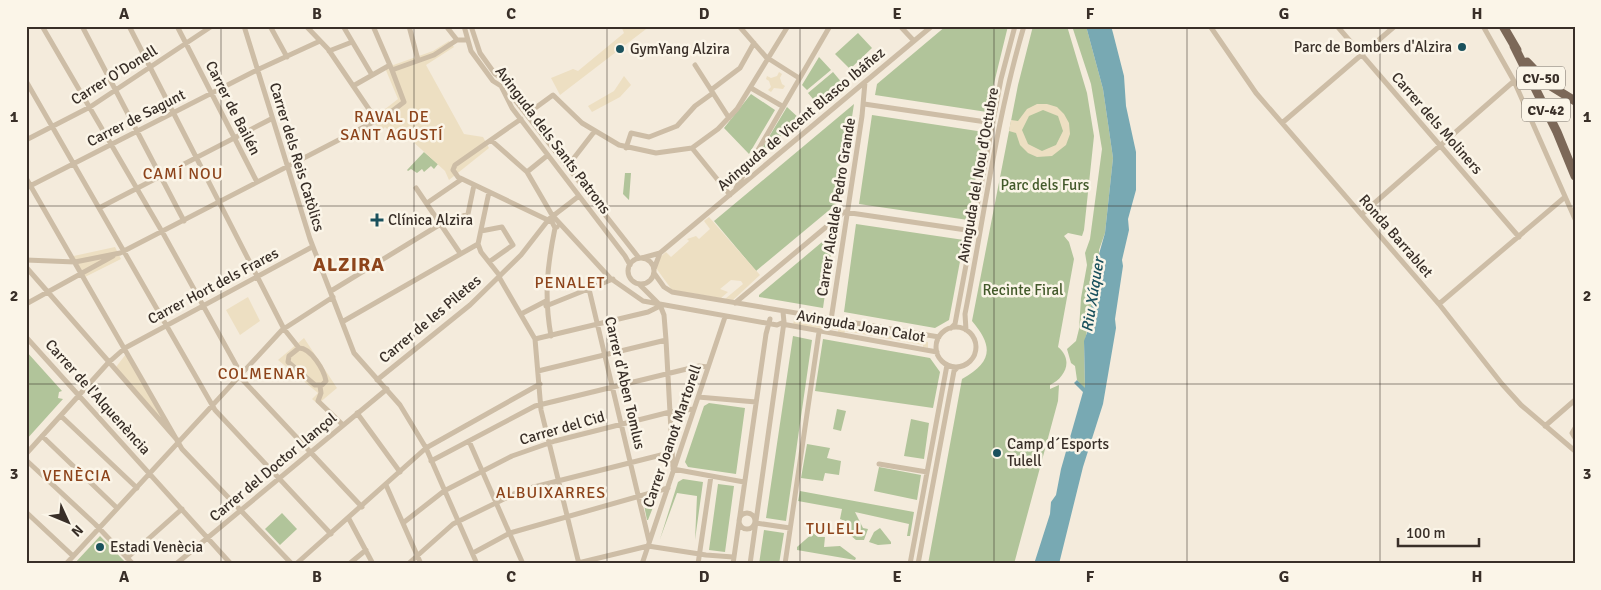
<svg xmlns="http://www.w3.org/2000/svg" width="1601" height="590" viewBox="0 0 1601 590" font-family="Signika,sans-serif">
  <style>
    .green { fill: #b1c49a }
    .plaza { fill: #eddfc2; fill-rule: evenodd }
    .water { fill: #78a9b3 }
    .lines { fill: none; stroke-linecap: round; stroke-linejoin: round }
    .minor { stroke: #cdbda6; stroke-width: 5 }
    .primary { stroke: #7c6858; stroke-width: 9 }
    .grid { fill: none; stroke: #392f28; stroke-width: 1; stroke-opacity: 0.55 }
    .poi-dot { fill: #1a515d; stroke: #fbf5e8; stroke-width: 2 }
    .labels { text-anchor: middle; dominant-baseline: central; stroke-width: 5; stroke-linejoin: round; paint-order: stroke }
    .shield { fill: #fbf5e8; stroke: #736a62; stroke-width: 1 }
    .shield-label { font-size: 14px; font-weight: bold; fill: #392f28 }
    .poi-label { font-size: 15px; fill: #392f28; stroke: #fbf5e8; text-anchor: start }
    .street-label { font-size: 15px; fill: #392f28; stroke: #fbf5e8 }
    .park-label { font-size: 15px; fill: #42592a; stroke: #fbf5e8 }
    .neighbourhood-label { font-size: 16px; letter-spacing: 1px; fill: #8d441b; stroke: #fbf5e8 }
    .water-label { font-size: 16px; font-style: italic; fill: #1a515d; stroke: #fbf5e8 }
    .district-label { font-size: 20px; font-weight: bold; letter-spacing: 1px; fill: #8d441b; stroke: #fbf5e8 }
    .neatline { fill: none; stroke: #392f28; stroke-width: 2 }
    .grid-label { font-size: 16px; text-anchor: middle; font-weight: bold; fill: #392f28 }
  </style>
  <rect width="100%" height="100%" fill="#f4ebdc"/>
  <path class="green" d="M946 26H1008L987 112 875 95 877 84Z
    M1033 26H1067L1087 93 1094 136 1084 230 1082 236 1068 233 1064 236 1069 242 1074 259 1058 347C1074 360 1065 378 1050 385V389L1059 385 1058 401 1014 564H928L962 379C992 362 994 347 972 321L1018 85Z
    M1072 26H1086L1103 89 1113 158 1105 233 1099 250V269L1084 346 1085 389 1077 380 1075 366 1071 363 1067 349 1076 341 1079 329 1081 298 1087 265 1085 253 1090 239 1102 149 1091 84Z
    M858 33 872 48 850 69 835 54Z
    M819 57 831 70 807 90 802 85Z
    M833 72 843 84 818 105 808 93Z
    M751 94 775 110 749 154 724 128Z
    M854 104 839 202 756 271 714 221Z
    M787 107 801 120 761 152V150Z
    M872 115 984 132 968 220 859 204Z
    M424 152 438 164 434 169 431 166 424 172 422 169 417 173 411 169 408 171 407 170Z
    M625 173H631L629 200 623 194Z
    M856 224 964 240 949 320 935 328 844 312Z
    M834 232 823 308 759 297V295Z
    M846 325 925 338V340L845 327Z
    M793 336 812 340 786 521 766 518Z
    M823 339 930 358 940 372 933 408 815 391Z
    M26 351 62 391 59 392 58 398 63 399 26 440Z
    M709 403 745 408 736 474 688 467 685 462 704 406Z
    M837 409 846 411 841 431 833 429Z
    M911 419 929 423 924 459 904 456Z
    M807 444 830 448 827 458 841 461 839 475 825 473 823 481 801 478Z
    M879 467 921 475 917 500 874 491Z
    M683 479 703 482 695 540 697 496 677 493 660 539 678 482Z
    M718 484 734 486 725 552 709 550Z
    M800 491 914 512 910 536H907L909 524 855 512 863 528 868 529 864 540H856L850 535V523L840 519 842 509 798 501Z
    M657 497 648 520H647L643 500Z
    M282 513 297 529 280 545 265 529Z
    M880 528 891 542V544L878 545 869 542 874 532Z
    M764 530 784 533 779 564H759Z
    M813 533 818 537H825L824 547 840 546 856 558 855 560 797 550V547Z
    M100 536 127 564H74Z"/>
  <path class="plaza" d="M621 26H630L631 29V26H650L560 95 551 78 573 69 578 71 624 33Z
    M449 41 454 47 426 65 464 134 483 137 489 148 449 180 445 171 398 128 392 133 385 127 381 131 371 120 398 99 385 68 433 51Z
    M779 72 782 74 780 78 782 84 785 86 783 89 774 88 771 92 768 90 771 87 769 81 766 79 767 76 771 78 777 76Z
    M624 76 631 85 620 97 592 112 588 106 614 91Z
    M1037 104H1047L1057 107 1064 114 1069 123 1070 134 1066 145 1052 156 1037 157 1028 153 1020 145 1016 133 1009 131 1011 120 1018 121 1027 109ZM1043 110 1058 116 1063 131 1056 145 1042 151 1028 144 1022 130 1029 116Z
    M709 217 760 275 733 300 725 299 743 284 741 281 731 280 720 289 728 292 721 298 672 290 656 268 658 259 666 252 671 257 689 241 687 239 696 236 699 239 710 229 704 221Z
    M115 247 121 259 85 277 69 257Z
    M248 297 260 321 240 335 226 310Z
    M794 320 928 342V348L923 347V345L845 331 844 334 838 333V330L793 325Z
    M304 338 337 388 318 404 312 399 318 393 278 360Z
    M126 354 175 434 116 367Z"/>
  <path class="water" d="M1086 26H1111L1113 33 1124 76 1126 106 1136 152V190L1128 219 1129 230 1122 260 1123 266 1115 319 1116 328 1103 404 1083 467 1059 564H1034L1050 514 1051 502 1056 495 1061 469 1083 392 1074 383 1077 380 1085 388 1084 341 1088 330 1094 285 1099 269V254L1105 233 1113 158 1103 89Z"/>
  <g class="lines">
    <path class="minor" d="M42 26 164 235 241 374
      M82 26 184 221
      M129 26 284 329 299 348
      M177 26 257 182
      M244 26 310 239 354 353 400 405 426 448 477 564
      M270 26 287 57
      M306 26 328 49 377 121
      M343 26 372 75
      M373 26 392 70
      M409 26 418 60
      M446 26 457 40H467
      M464 26 471 51 493 81 501 86 512 108 625 256 630 265
      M471 26 480 53 495 74 507 82 515 100 639 258
      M739 26 766 57 799 78
      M900 26 914 41
      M1210 26 1256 93 1439 304 1502 384 1521 405 1575 451
      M1337 26 1519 237
      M1483 26 1514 81 1575 219
      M329 51 352 42
      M695 65 729 118
      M26 81 215 410 331 534
      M353 86 390 65
      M751 88 782 106
      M711 90 740 68 754 43
      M864 104 993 123
      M527 114 553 95 582 123 619 145 656 153 692 148 718 129 737 109 788 26
      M521 119 455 165 453 170 458 177 552 222 555 228
      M1282 123 1395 26
      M26 140 90 107 212 26
      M492 141 527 172 552 215 599 266 610 278 643 301 777 325 784 322 783 312
      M626 148 631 133 649 137 677 126 695 106 713 93
      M692 148 730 195
      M567 167 594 132
      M527 172 548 155
      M26 178 182 449 292 564
      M26 188 257 70 320 41
      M416 188 460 253
      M736 188 830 26
      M427 203 462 179
      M99 208 271 119
      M1362 214 1514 81
      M481 231 502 227 513 245 489 262
      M478 244 481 252 500 276
      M660 253 932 26
      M642 258 660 253 654 269
      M628 271a13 13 0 1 1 26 0a13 13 0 1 1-26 0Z
      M26 260 75 262 120 253 387 115 404 102 392 70 434 55 457 40
      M26 267 179 442
      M654 273 664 287 672 292 939 337
      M499 277 535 339 541 410 579 564
      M639 284 660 305
      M589 289 649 541
      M331 291 439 225 468 214 474 185
      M735 303 844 212 973 231
      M26 304 113 256
      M1439 304 1565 197
      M660 305 664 315 666 340 673 467
      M546 306 613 279
      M521 314 546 301
      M831 320 862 116 865 82
      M342 322 478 244 489 192
      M782 324 937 352
      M936 347a20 20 0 1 1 40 0a20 20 0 1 1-40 0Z
      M951 328 955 324 957 313 1001 79 1015 26
      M966 330 965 314C984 218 996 120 1024 26
      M551 336C544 297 547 267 555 228L557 227
      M26 337 231 564
      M535 339 648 312 660 306
      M299 348C311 348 324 370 326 381L322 385H315L288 362 289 356Z
      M538 371 666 340
      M239 376 362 507
      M377 380 470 305 521 255 549 219 579 196
      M320 386 321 393 318 401 343 425
      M698 397 756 402
      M357 413 400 472
      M61 416 137 488
      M1545 426 1575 400
      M1575 428 1572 433 1575 438
      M42 436 117 508
      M469 441 523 564
      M26 454 108 363 125 348 312 247
      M26 460 95 524 133 564
      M431 461 535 406 699 366 708 367
      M879 464 927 472
      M673 469 744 482
      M386 485 421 564
      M26 512 73 556
      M739 521a8 8 0 1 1 16 0a8 8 0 1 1-16 0Z
      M349 519 373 564
      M403 523 444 491 512 456 555 441 670 412 694 409
      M756 523 790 528
      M473 553 510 533 668 488
      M127 558 182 509
      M66 564 282 330 333 297
      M176 564 387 389
      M296 564 426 448 540 384
      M349 564 366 550
      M408 564 453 524 522 490 665 454H672
      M574 564 648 546 706 555 733 557
      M642 564 725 317
      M698 564 711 476
      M733 564 766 334 770 319
      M750 564 784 322
      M785 564 819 332
      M910 564 947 365
      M918 564 954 371 957 368"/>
    <path class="primary" d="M1503 26 1517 50
      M1514 46 1557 132 1575 176
      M1527 62 1549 85 1575 101"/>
  </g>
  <path class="grid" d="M221 26V564M414 26V564M607 26V564M800 26V564M994 26V564M1187 26V564M1380 26V564M26 206H1575M26 384H1575"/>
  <g class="poi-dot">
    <circle cx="1462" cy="47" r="5"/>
    <circle cx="620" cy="49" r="5"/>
    <path d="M374.5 212.5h5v5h5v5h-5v5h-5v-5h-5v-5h5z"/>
    <circle cx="997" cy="453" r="5"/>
    <circle cx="100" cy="547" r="5"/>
  </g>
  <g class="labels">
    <g class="shield">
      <rect x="1517" y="66.5" width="48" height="23" rx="4"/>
      <rect x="1522" y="98.5" width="48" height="23" rx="4"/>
    </g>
    <g class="shield-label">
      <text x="1541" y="78">CV-50</text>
      <text x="1546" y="110">CV-42</text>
    </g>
    <g class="poi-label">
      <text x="1452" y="47" text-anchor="end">Parc de Bombers d'Alzira</text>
      <text x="630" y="49">GymYang Alzira</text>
      <text x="388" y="220">Clínica Alzira</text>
      <text x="1007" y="444">Camp d´Esports<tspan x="1007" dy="17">Tulell</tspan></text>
      <text x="110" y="547">Estadi Venècia</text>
    </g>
    <g class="street-label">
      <text transform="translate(114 75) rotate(-32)">Carrer O'Donell</text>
      <text transform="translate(233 108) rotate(63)">Carrer de Bailén</text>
      <text transform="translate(136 118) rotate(-27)">Carrer de Sagunt</text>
      <text transform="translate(801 119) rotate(-40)">Avinguda de Vicent Blasco Ibáñez</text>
      <text transform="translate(1437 123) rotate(49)">Carrer dels Moliners</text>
      <text transform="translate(553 140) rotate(53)">Avinguda dels Sants Patrons</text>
      <text transform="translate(297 157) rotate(73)">Carrer dels Reis Catòlics</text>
      <text transform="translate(978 175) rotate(-80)">Avinguda del Nou d'Octubre</text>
      <text transform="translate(836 207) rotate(-81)">Carrer Alcalde Pedro Grande</text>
      <text transform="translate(1396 236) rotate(49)">Ronda Barrablet</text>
      <text transform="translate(213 286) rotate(-28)">Carrer Hort dels Frares</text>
      <text transform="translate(430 319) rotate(-40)">Carrer de les Piletes</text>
      <text transform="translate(861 326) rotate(10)">Avinguda Joan Calot</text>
      <text transform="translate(625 383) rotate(77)">Carrer d'Aben Tomlus</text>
      <text transform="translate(98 397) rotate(48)">Carrer de l'Alquenència</text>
      <text transform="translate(562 428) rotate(-16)">Carrer del Cid</text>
      <text transform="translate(672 436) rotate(-71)">Carrer Joanot Martorell</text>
      <text transform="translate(273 467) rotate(-40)">Carrer del Doctor Llançol</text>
    </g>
    <g class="park-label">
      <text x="1045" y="185">Parc dels Furs</text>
      <text x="1023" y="290">Recinte Firal</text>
    </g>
    <g class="neighbourhood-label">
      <text x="392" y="117">RAVAL DE<tspan x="392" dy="18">SANT AGUSTÍ</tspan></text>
      <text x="183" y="174">CAMÍ NOU</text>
      <text x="570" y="283">PENALET</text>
      <text x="262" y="374">COLMENAR</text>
      <text x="77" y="476">VENÈCIA</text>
      <text x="551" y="493">ALBUIXARRES</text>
      <text x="835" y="529">TULELL</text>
    </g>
    <g class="water-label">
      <text transform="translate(1093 295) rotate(-81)">Riu Xúquer</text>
    </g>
    <g class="district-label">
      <text x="349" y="264">ALZIRA</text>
    </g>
  </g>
  <rect width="1601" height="590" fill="none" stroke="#fbf5e8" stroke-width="55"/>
  <g transform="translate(68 522) rotate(134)" stroke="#fbf5e8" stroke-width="4" paint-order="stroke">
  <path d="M0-4L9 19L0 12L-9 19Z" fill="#392f28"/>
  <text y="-8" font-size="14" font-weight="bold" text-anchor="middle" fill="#392f28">N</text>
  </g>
  <path d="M1398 538v8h81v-8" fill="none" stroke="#392f28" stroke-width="2.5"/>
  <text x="1406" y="538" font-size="15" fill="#392f28" stroke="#fbf5e8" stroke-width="4" paint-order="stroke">100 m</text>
  <rect x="28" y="28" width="1546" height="534" class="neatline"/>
  <g class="grid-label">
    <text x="124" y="19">A</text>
    <text x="317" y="19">B</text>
    <text x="511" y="19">C</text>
    <text x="704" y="19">D</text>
    <text x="897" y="19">E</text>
    <text x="1090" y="19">F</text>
    <text x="1284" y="19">G</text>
    <text x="1477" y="19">H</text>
    <text x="14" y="122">1</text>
    <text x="1587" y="122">1</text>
    <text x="14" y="301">2</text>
    <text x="1587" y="301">2</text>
    <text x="14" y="479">3</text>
    <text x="1587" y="479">3</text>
    <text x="124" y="582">A</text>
    <text x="317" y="582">B</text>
    <text x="511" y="582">C</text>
    <text x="704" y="582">D</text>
    <text x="897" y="582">E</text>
    <text x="1090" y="582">F</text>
    <text x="1284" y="582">G</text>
    <text x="1477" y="582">H</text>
  </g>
</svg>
